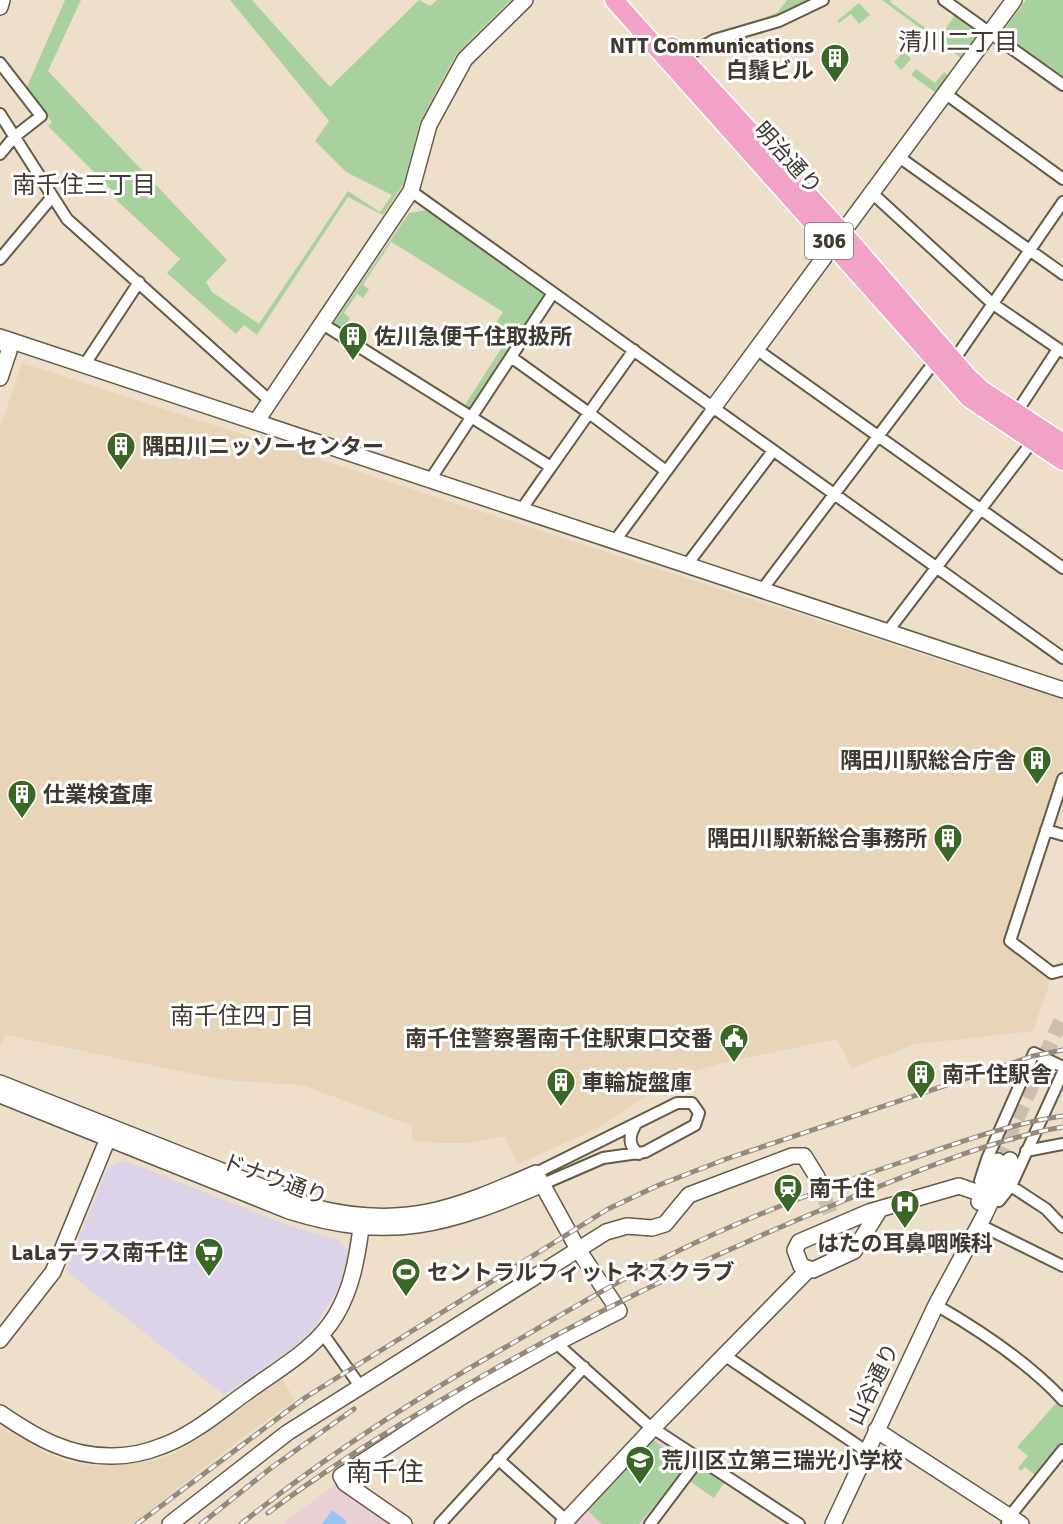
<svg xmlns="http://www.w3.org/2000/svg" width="1063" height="1524" viewBox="0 0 1063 1524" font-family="Signika,'Noto Sans JP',sans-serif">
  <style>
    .commercial { fill: #dcd3e8 }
    .built { fill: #e7d4b9 }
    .education { fill: #ead0d5 }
    .green { fill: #a9d1a0 }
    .water { fill: #99c4f1 }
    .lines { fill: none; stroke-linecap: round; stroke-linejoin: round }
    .secondary-tunnel { stroke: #cbbeab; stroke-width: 15; stroke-dasharray: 15 8; stroke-linecap: butt }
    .street-casing { stroke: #665a48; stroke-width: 14 }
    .secondary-casing { stroke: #665a48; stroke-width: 18 }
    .primary-casing { stroke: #fff; stroke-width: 21 }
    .street { stroke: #fff; stroke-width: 10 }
    .secondary { stroke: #fff; stroke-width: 15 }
    .primary { stroke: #f2a1c7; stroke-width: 18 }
    .rail-casing { stroke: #94897b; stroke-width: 5 }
    .rail { stroke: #fff; stroke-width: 3; stroke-dasharray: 9; stroke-linecap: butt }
    .labels { text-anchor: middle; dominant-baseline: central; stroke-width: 6; stroke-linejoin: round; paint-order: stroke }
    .shield { fill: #fff; stroke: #79746f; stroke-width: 1.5 }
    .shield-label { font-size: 21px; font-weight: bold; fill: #3f3931 }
    .poi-label { font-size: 22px; font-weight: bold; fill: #3f3931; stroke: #fff; text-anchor: start }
    .street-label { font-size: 22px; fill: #3f3931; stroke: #fff }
    .neighbourhood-label { font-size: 24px; fill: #3f3931; stroke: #fff }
    .quarter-label { font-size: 26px; fill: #3f3931; stroke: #fff }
  </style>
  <rect width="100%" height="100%" fill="#eedfca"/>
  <path class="commercial" d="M124 1160 287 1225 338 1240 349 1252 340 1286 316 1325 298 1344 224 1395 66 1271 108 1167Z"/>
  <path class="built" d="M22 363 1063 700V769L1006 941 1052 976 1033 1031 916 1044 852 1068 837 1039 722 1063 691 1072 655 1090 596 1129 518 1164 505 1136 467 1143H438L411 1140 413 1126 302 1085 224 1080 5 1035 0 1047V428Z
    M282 1379 295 1400 251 1431 132 1524H0V1426L47 1454 68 1462 93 1466 142 1463 171 1455 193 1442Z"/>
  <path class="education" d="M653 1434 694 1462 644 1524H570Z
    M337 1483 396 1524H282Z"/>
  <path class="green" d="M65 0H81L48 71 227 260 206 282 212 292 259 324 348 191 380 212 392 195 346 172 315 141 329 121 230 0H252L330 87 419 0 430 6 437 0H511L457 53 420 122 403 185 383 215 348 197 257 335 244 325 236 334 167 273 180 259 112 196 115 193 48 126 52 122 26 89Z
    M787 0H811L777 17 751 24 778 12Z
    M882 0H891L890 2 939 38 955 15 980 32 961 58Z
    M1026 0H1063V79L1000 35Z
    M859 3 870 15 859 24 851 14 839 23 837 21Z
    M904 51 911 59 901 70 894 62Z
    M916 69 935 83 944 72 948 76 936 93 911 75Z
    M427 210 546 296 470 411 393 366 396 363 465 405 502 347 487 337 503 312 403 249 391 242 363 285 369 289 363 298 357 294 344 313 350 318 342 330 333 324 409 213Z
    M1059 1400 1063 1404V1443L1036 1476 1025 1467 1021 1471 1018 1468 1028 1456 1017 1447Z
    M653 1440 671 1453 669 1458 684 1469 639 1524H602L588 1511Z
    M699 1465 726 1480 714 1498 688 1480Z"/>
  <path class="water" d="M332 1510 347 1521 345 1524H322Z"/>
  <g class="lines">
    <path class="secondary-tunnel" d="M998 1161 1063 1016
      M817 1177 831 1215"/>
    <g class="street-casing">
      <path id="street" d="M944 0 1063 85
        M683 58 714 40 779 21 823 0
        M0 63 41 116 14 137 0 154
        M946 94 1063 179
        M0 114 67 219 269 400
        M899 157 1063 274
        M411 191 1063 658
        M872 193 993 304 1063 352
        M0 259 52 197
        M321 323 551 467 589 413 666 471
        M756 349 1063 568
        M511 357 589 413 634 350
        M954 360 1063 202
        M85 364 139 282
        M1016 413 1058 349
        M430 480 553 293
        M521 510 551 467
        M614 542 713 408
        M686 566 773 451
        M761 591 935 361
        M888 631 1035 438
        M1063 779 1010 941 1052 973 1063 970
        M1046 830 1063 835
        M635 1126C629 1136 628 1146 639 1154
        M1026 1151 1063 1144
        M536 1173 677 1103H692L699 1113 695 1125 645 1152 603 1158 543 1184
        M1011 1186 1046 1209 1063 1227
        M983 1194 980 1181 987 1159 1034 1053 1063 1067
        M993 1198 999 1201 1011 1186 1063 1072
        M980 1225 1063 1266
        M936 1305C981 1331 1028 1362 1063 1400
        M323 1334 360 1386
        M556 1343 648 1425 799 1524
        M724 1355 866 1451
        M498 1459 567 1521
        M440 1524 584 1367
        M650 1524 699 1459
        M1007 1524 1010 1516 1063 1450"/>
    </g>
    <g class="secondary-casing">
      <path id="secondary" d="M0 7 2 0
        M0 337 1063 690
        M0 378 9 351 6 339 2 343
        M713 408 1014 0
        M256 422 411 191 429 125 465 59 525 0
        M0 1083 313 1207C403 1230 454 1209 536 1173L579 1251 619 1311 556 1343 463 1396 341 1476 345 1483 404 1524
        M0 1095 289 1211C391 1243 448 1225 543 1184
        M979 1202 998 1161
        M880 1209 854 1251 813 1270 801 1266 795 1250 799 1242 869 1212 959 1186 993 1198
        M0 1340 53 1272 111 1131
        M0 1413C35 1437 69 1457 113 1456 130 1456 147 1452 162 1446 193 1435 220 1411 247 1392 278 1369 316 1349 336 1315 352 1288 357 1258 361 1228
        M876 1430 1021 1524
        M170 1524 287 1433 606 1232 627 1226 652 1228 665 1224 689 1195 792 1156H804L817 1177
        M563 1524 653 1428 808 1270
        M833 1524 936 1305 984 1216 1010 1160"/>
    </g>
    <g class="primary-casing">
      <path id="primary" d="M614 0 969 398 1063 461
        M672 46 843 233 967 376 982 390 1063 443"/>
    </g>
    <use href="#street" class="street"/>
    <use href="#secondary" class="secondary"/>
    <use href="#primary" class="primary"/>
    <g class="rail-casing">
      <path id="rail" d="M268 1513C323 1471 383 1434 443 1399 573 1322 708 1255 848 1199 918 1171 989 1140 1063 1127
        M137 1524 306 1397 608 1209 659 1185 726 1159 1033 1056 1063 1050
        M201 1524 271 1468 354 1409
        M241 1524C326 1455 417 1398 511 1344 573 1308 634 1271 699 1241 765 1210 833 1185 902 1162 955 1144 1008 1124 1063 1116"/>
    </g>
    <use href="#rail" class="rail"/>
  </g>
  <defs>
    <g id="building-pin" transform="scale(1.5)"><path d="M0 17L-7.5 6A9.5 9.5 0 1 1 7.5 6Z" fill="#3a6726" stroke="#fff"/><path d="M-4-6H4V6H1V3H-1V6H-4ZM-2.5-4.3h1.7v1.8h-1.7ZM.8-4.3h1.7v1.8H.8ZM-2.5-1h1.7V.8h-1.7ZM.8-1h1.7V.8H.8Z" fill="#fff"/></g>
    <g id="civic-pin" transform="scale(1.5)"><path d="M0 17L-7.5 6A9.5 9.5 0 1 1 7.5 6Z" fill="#3a6726" stroke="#fff"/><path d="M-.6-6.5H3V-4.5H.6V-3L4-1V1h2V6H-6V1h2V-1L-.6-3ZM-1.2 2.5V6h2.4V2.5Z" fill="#fff"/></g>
    <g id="station-pin" transform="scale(1.5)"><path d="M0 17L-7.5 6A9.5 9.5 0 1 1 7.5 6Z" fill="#3a6726" stroke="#fff"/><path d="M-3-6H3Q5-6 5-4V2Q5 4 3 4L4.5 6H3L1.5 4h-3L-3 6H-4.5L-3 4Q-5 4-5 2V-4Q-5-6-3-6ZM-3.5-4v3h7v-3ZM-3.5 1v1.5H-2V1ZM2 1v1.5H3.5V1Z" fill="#fff"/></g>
    <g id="hospital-pin" transform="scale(1.5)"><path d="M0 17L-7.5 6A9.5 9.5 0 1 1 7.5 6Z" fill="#3a6726" stroke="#fff"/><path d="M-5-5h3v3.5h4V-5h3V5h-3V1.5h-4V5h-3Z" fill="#fff"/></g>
    <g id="supermarket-pin" transform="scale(1.5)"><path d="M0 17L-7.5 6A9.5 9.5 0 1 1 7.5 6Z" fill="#3a6726" stroke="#fff"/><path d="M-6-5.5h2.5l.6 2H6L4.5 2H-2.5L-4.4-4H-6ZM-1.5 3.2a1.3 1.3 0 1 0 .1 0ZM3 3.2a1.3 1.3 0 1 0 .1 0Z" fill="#fff"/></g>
    <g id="stadium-pin" transform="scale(1.5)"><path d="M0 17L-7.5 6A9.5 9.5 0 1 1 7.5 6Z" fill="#3a6726" stroke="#fff"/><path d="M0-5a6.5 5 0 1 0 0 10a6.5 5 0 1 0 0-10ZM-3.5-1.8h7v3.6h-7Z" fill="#fff"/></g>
    <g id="school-pin" transform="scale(1.5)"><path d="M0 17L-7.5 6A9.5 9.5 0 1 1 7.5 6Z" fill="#3a6726" stroke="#fff"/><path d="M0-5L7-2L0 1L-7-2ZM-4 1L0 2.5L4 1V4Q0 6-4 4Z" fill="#fff"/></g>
  </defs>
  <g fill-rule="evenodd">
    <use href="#building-pin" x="835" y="58"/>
    <use href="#building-pin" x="353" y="336"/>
    <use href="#building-pin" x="121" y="446"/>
    <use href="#building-pin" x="1037" y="760"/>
    <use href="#building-pin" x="22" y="794"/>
    <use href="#building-pin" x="948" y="838"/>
    <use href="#civic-pin" x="734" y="1038"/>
    <use href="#building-pin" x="921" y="1074"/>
    <use href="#building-pin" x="561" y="1082"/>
    <use href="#station-pin" x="788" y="1188"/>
    <use href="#hospital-pin" x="905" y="1204"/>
    <use href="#supermarket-pin" x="209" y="1252"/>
    <use href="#stadium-pin" x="406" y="1272"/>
    <use href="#school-pin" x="640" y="1460"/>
  </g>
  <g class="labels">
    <rect class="shield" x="805" y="223" width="48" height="36" rx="4.5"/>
    <g class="shield-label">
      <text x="829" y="241">306</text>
    </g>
    <g class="poi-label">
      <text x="814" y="45" text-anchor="end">NTT Communications<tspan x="814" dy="25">白鬚ビル</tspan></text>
      <text x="374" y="336">佐川急便千住取扱所</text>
      <text x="142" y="446">隅田川ニッソーセンター</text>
      <text x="1016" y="760" text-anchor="end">隅田川駅総合庁舎</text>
      <text x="43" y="794">仕業検査庫</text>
      <text x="927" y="838" text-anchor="end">隅田川駅新総合事務所</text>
      <text x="713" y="1038" text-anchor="end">南千住警察署南千住駅東口交番</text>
      <text x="942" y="1074">南千住駅舎</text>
      <text x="582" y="1082">車輪旋盤庫</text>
      <text x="809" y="1188">南千住</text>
      <text x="905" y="1243" text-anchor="middle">はたの耳鼻咽喉科</text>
      <text x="188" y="1252" text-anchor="end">LaLaテラス南千住</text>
      <text x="427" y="1272">セントラルフィットネスクラブ</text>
      <text x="661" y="1460">荒川区立第三瑞光小学校</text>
    </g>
    <g class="street-label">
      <text transform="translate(788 158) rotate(48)">明治通り</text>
      <text transform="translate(275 1179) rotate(20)">ドナウ通り</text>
      <text transform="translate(873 1384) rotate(-64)">山谷通り</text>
    </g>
    <g class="neighbourhood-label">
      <text x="958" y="42">清川二丁目</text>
      <text x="84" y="185">南千住三丁目</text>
      <text x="242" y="1016">南千住四丁目</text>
    </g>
    <g class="quarter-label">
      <text x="385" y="1473">南千住</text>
    </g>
  </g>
</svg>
